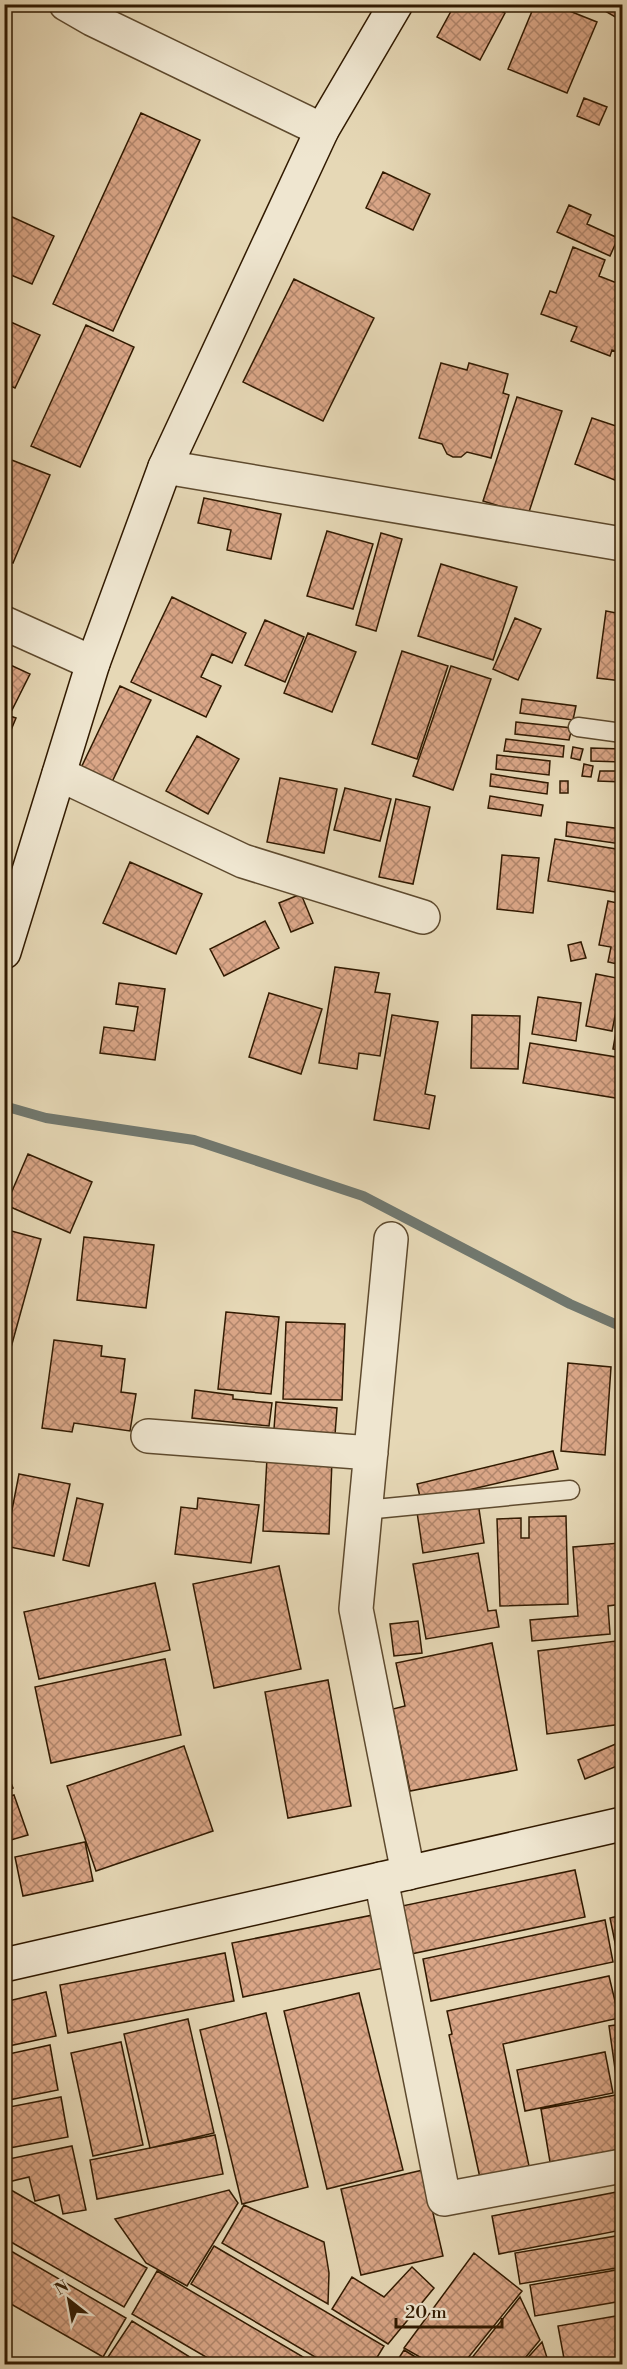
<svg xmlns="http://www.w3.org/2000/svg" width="627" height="2369" viewBox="0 0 627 2369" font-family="'Libre Bodoni',serif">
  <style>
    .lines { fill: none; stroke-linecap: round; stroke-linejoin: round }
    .stream { stroke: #71786f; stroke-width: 10 }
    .building { fill: url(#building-cross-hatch); stroke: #311a01; stroke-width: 1.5 }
    .lane-casing { stroke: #5e4a2e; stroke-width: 21 }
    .street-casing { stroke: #5e4a2e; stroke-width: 36 }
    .secondary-casing { stroke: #311a01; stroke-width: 36 }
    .lane { stroke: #efe6d0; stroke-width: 18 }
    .street { stroke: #efe6d0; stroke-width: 33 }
    .secondary { stroke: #efe6d0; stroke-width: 33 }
  </style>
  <defs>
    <pattern id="building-cross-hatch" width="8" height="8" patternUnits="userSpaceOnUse" patternTransform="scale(1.5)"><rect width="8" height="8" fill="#daa687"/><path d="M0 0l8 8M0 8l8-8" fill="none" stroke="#b1866c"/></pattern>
  </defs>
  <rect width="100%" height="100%" fill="#e6d8b6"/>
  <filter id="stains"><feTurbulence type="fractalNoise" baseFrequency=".00333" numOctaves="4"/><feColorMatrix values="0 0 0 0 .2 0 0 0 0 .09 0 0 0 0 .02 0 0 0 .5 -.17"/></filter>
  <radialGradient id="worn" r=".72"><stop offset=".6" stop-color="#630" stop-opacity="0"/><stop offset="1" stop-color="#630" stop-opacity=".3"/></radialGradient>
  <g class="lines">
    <path class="stream" d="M4 1106 46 1118 194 1140 363 1196 570 1304 622 1327"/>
  </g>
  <path class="building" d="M455 4H489L505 13 480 60 437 37Z
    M535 4H552L597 22 567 93 508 69Z
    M593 4H622V7L617 18Z
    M584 98 607 107 599 125 577 116Z
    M141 113 200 140 113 331 53 304Z
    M383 172 430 194 413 230 366 208Z
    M569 205 591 215 587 224 618 238 610 256 557 232Z
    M10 216 54 236 32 284 4 272V227Z
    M573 247 605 260 599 276 622 285V354L612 350 610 356 571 341 577 327 541 314 550 291 556 293Z
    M294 279 374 318 323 421 243 382Z
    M4 319 40 335 15 388 4 383Z
    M86 325 134 347 80 467 31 446Z
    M441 363 467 370 469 363 508 374 503 393 509 395 491 458 467 452 461 457H453L447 454 442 444 419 438Z
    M517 397 562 411 528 515 483 501Z
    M592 418 622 428V483L575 464Z
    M4 457 50 475 13 563 4 559Z
    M204 498 281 514 271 559 227 550 231 530 198 523Z
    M327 531 373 544 353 609 307 596Z
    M381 533 402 539 376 631 356 625Z
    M441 564 517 587 493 660 418 636Z
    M172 597 246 633 232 663 212 654 201 677 221 686 206 717 131 682Z
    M606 611 622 614V681L597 678Z
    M515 618 541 629 518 680 493 669Z
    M265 620 304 637 285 682 245 665Z
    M308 633 356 652 332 712 284 693Z
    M402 651 448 666 417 759 372 744Z
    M4 662 30 674 11 712 4 709Z
    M451 666 491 679 453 790 413 776Z
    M120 686 151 700 111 784 80 770Z
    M522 699 576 706 573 720 520 713Z
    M4 714 16 718 4 747Z
    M516 722 572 728 569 740 515 734Z
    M197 736 239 759 208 814 166 791Z
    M506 739 564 746 563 757 504 751Z
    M573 747 583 749 580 760 571 758Z
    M591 748 622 749V762L591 761Z
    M497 755 550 761 549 775 496 769Z
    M584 764 593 766 591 777 582 776Z
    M600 771H622V782L598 781Z
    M491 774 548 783 547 794 490 786Z
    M280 778 337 789 324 853 267 842Z
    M560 781H568V793H560Z
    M345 788 391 799 380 841 334 830Z
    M490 796 543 805 541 816 488 808Z
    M396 799 430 807 413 884 379 877Z
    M567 822 622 829 621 844 566 836Z
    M555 839 622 850V893L548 881Z
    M502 855 539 858 533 913 497 909Z
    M130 862 202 894 176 954 103 923Z
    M301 894 313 923 291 932 279 903Z
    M608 901 622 904V965L608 962 611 947 599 945Z
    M265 921 279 948 224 976 210 949Z
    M581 942 586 958 571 961 568 945Z
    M335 967 379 973 375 992 390 994 380 1056 359 1053 357 1069 319 1063Z
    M596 974 622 979V1008L617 1007 612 1031 586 1026Z
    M119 983 165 989 155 1060 100 1053 104 1027 134 1031 138 1007 116 1004Z
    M269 993 322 1009 301 1074 249 1057Z
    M538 997 581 1003 576 1041 532 1034Z
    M392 1015 438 1022 425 1094 435 1096 429 1129 374 1120Z
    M472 1015 520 1016 518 1069 471 1068Z
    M619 1015 622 1016V1051L613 1049Z
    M530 1043 622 1058V1099L523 1083Z
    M28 1154 92 1182 70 1233 6 1205Z
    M4 1229 41 1239 7 1362H4Z
    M84 1237 154 1245 146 1308 77 1300Z
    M226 1312 279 1317 271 1394 218 1389Z
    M286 1322 345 1324 342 1400 283 1399Z
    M54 1340 102 1346 101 1356 125 1359 121 1392 136 1394 130 1431 74 1423 72 1432 42 1428Z
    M568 1363 611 1367 605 1455 561 1451Z
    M195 1390 233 1395V1399L272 1403 269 1426 192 1418Z
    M276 1402 337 1408 335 1435 274 1429Z
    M553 1451 558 1469 421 1501 417 1484Z
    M267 1458 332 1461 329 1534 263 1531Z
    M19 1474 70 1484 54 1556 5 1546Z
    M77 1498 103 1504 89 1566 63 1560Z
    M198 1498 259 1505 251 1563 175 1554 181 1507 197 1509Z
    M478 1502 484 1543 423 1553 417 1512Z
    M566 1516 568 1604 500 1606 497 1519 521 1518V1538H529V1517Z
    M620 1543 622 1604 608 1606 610 1634 532 1641 530 1620 578 1616 573 1547Z
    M478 1553 488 1611 496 1610 499 1627 426 1639 413 1564Z
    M279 1566 301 1669 214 1688 193 1584Z
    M155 1583 170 1650 39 1679 24 1612Z
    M418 1621 422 1653 394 1656 390 1624Z
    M616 1641 622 1696V1724L547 1734 538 1651Z
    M492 1643 517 1770 410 1791 393 1709 405 1706 396 1663Z
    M165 1659 181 1735 51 1763 35 1687Z
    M328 1680 351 1806 288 1818 265 1692Z
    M618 1743 622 1753V1764L585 1779 578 1760Z
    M184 1746 213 1831 96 1871 67 1786Z
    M4 1766 13 1788 4 1791Z
    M14 1795 28 1835 4 1842V1798Z
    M85 1842 93 1881 23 1896 15 1857Z
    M575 1870 585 1917 411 1954 402 1906Z
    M373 1915 384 1968 243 1997 232 1943Z
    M622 1915V1977L610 1918Z
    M605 1920 613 1962 431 2001 423 1959Z
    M225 1953 234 2001 68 2033 60 1985Z
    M609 1976 619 2018 503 2044 529 2166 480 2178 449 2035 452 2034 447 2011Z
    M46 1992 56 2036 4 2047V2002Z
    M359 1993 403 2170 327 2189 284 2011Z
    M266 2013 308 2187 242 2204 200 2030Z
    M188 2019 214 2133 150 2148 124 2034Z
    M622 2024V2119L609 2026Z
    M121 2042 143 2145 93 2156 71 2053Z
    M50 2045 58 2090 4 2101V2055Z
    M605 2052 613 2093 525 2111 517 2070Z
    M616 2095 622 2131V2149L550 2162 541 2109Z
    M61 2097 68 2137 4 2149V2108Z
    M215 2135 223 2174 97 2199 90 2160Z
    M72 2146 86 2210 63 2214 59 2195 35 2201 29 2177 8 2182 4 2160Z
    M423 2170 443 2256 361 2275 341 2189Z
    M4 2186 147 2268 124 2307 4 2238Z
    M229 2190 238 2203 187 2286 146 2263 115 2219Z
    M622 2191V2230L499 2254 492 2216Z
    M244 2205 324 2242 329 2273 328 2304 222 2243Z
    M622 2235V2267L520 2284 515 2253Z
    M214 2246 384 2346 373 2364H327L191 2284Z
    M4 2247 126 2318 103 2357 4 2300Z
    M474 2253 522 2291 463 2364H432L404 2348Z
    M412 2267 434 2288 388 2344 332 2309 352 2277 384 2297Z
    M622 2269V2301L535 2316 530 2285Z
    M157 2271 315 2364H218L132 2314Z
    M520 2297 540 2340 520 2364H467Z
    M622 2315V2364H565L558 2326Z
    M132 2321 201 2364H119L108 2357Z
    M542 2342 549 2364H522Z
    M404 2350 427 2364H395Z"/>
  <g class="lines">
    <g class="lane-casing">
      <path id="lane" d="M578 727 622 733
        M365 1510 570 1490"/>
    </g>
    <g class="street-casing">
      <path id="street" d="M66 4 92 19 322 130
        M165 467 622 544
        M4 623 93 663
        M59 774 243 861 423 917
        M391 1239 356 1609 408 1873
        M148 1436 371 1453
        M381 1879 444 2199 622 2166"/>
    </g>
    <g class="secondary-casing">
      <path id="secondary" d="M4 952 93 663 165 467 322 130 396 4
        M4 1965 622 1824"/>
    </g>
    <use href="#lane" class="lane"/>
    <use href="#street" class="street"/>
    <use href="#secondary" class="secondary"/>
  </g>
  <rect width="627" height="2369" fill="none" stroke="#e6d8b6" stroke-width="24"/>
  <rect x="6" y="6" width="615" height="2357" fill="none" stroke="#311a01" stroke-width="3"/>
  <rect x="12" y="12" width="603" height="2345" fill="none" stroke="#311a01" stroke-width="1.5"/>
  <g transform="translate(69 2300) rotate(329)" stroke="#efe6d0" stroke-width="4.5" paint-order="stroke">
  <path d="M0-4.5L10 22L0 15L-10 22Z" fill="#311a01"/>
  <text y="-9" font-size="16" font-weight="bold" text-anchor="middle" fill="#311a01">N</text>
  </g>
  <path d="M396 2318v9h106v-9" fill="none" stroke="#311a01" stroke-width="3"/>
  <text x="405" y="2318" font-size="18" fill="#311a01" stroke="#efe6d0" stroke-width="4.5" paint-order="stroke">20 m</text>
  <rect width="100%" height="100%" filter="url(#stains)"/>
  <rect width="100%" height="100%" fill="url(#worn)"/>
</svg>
